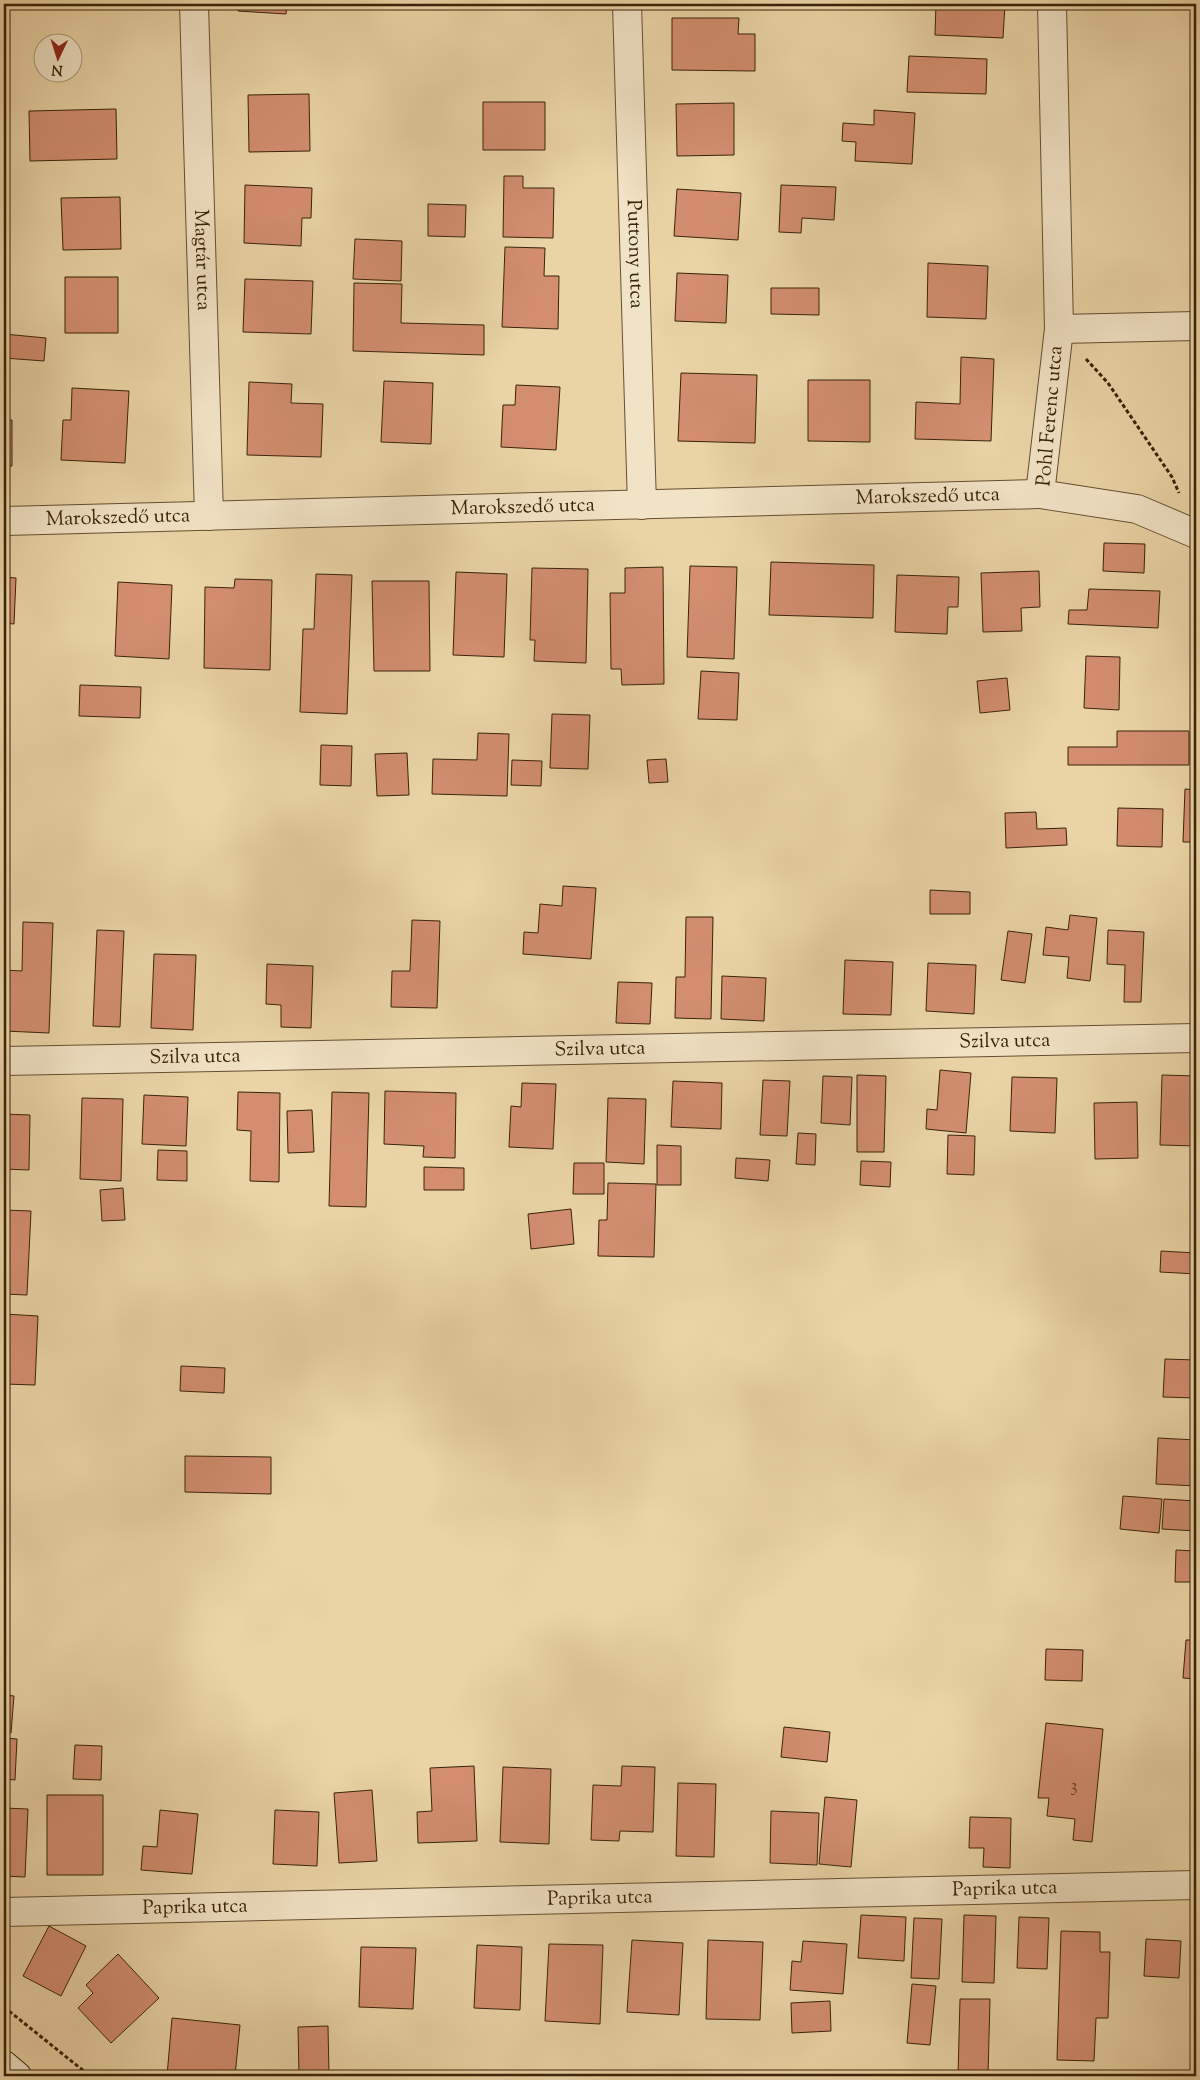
<svg xmlns="http://www.w3.org/2000/svg" width="1200" height="2080" viewBox="0 0 1200 2080" font-family="'Sorts Mill Goudy',serif">
  <style>
    .building { fill: #d38e70; stroke: #392308 }
    .lines { fill: none; stroke-linecap: round; stroke-linejoin: round }
    .street-casing { stroke: #654f30; stroke-width: 30 }
    .secondary-casing { stroke: #392308; stroke-width: 30 }
    .path { stroke: #392308; stroke-width: 3; stroke-dasharray: 4 2.5; stroke-linecap: butt }
    .street { stroke: #f1e3c5; stroke-width: 28 }
    .secondary { stroke: #f1e3c5; stroke-width: 28 }
    .labels { text-anchor: middle; dominant-baseline: central; stroke-width: 5; stroke-linejoin: round; paint-order: stroke }
    .number-label { font-size: 18px; fill: #603e22 }
    .street-label { font-size: 20px; fill: #392308; stroke: #f1e3c5 }
  </style>
  <rect width="100%" height="100%" fill="#ead4a6"/>
  <filter id="stains"><feTurbulence type="fractalNoise" baseFrequency=".004" numOctaves="4"/><feColorMatrix values="0 0 0 0 .2 0 0 0 0 .09 0 0 0 0 .02 0 0 0 .5 -.17"/></filter>
  <radialGradient id="worn" r=".72"><stop offset=".6" stop-color="#630" stop-opacity="0"/><stop offset="1" stop-color="#630" stop-opacity=".3"/></radialGradient>
  <path class="building" d="M74 4H113V8L74 7Z
    M238 4H287L286 14 238 11Z
    M485 4H538V8Z
    M936 4H1005L1003 38 935 35Z
    M672 18H739L738 34H755V71L672 70Z
    M909 56 987 59 986 94 907 92Z
    M309 94 310 151 249 152 248 95Z
    M483 102H545V150H483Z
    M734 103V155L677 156 676 104Z
    M116 109 117 159 30 161 29 111Z
    M874 110 915 113 912 164 855 161 856 142 842 141 843 123 874 125Z
    M504 176H523V188H554L553 238 503 237Z
    M245 185 312 188 311 218H302L301 246 244 243Z
    M781 185 836 187 834 220 802 218 801 233 779 232Z
    M677 189 741 193 738 240 674 236Z
    M120 197 121 249 63 250 61 198Z
    M428 204 466 205 465 237 428 236Z
    M355 239 402 241 401 281 353 279Z
    M505 247 545 248 544 276H559L558 329 502 327Z
    M928 263 988 266 986 319 927 317Z
    M677 273 728 275 726 323 675 321Z
    M65 277H118V333H65Z
    M245 279 313 281 311 334 243 332Z
    M354 283 402 284 401 323 484 325V355L353 351Z
    M771 288H819V315L771 314Z
    M4 334 46 338 44 361 4 358Z
    M961 357 994 359 991 441 915 439 916 402 960 404Z
    M681 373 757 375 755 443 678 441Z
    M808 380H870V442L808 441Z
    M384 381 433 383 431 444 381 442Z
    M249 382 292 384 291 403 323 404 321 457 247 455Z
    M516 385 560 387 556 450 501 447 503 405H515Z
    M72 388 129 391 125 463 61 460 63 420H71Z
    M4 420H12V466H4Z
    M1104 543 1145 544 1144 573 1103 571Z
    M771 562 874 565 873 618 769 615Z
    M690 566 737 567 734 659 687 657Z
    M663 567 664 684 622 685 621 669H611L610 593H625V568Z
    M532 568 588 569 586 663 534 661 535 640H530Z
    M1039 571 1040 607 1021 608 1022 631 983 632 981 573Z
    M456 572 507 574 504 657 453 655Z
    M316 574 352 575 347 714 300 712 303 629H314Z
    M897 575 959 577 958 607H948L947 634 895 632Z
    M4 577 16 578 14 624 4 623Z
    M235 579 272 580 270 670 204 668 205 587 234 588Z
    M372 581H429L430 671H374Z
    M118 582 172 585 169 659 115 656Z
    M1089 589 1160 591 1158 628 1068 624 1069 610H1087Z
    M1086 656 1120 657 1119 710 1084 708Z
    M701 671 739 673 737 720 698 719Z
    M1007 678 1010 710 980 713 977 681Z
    M80 685 141 687 140 718 79 716Z
    M552 714 590 715 588 769 550 768Z
    M1117 731H1189V765H1068V747H1117Z
    M478 733 509 734 507 796 432 794 433 759 477 760Z
    M321 745 352 746 351 786 320 785Z
    M407 753 409 795 377 796 375 754Z
    M666 759 668 782 649 783 647 760Z
    M512 760 542 761 541 786 511 785Z
    M1185 789 1196 790V842H1183Z
    M1118 808 1163 809 1162 847 1117 846Z
    M1036 812 1037 829 1066 828 1067 845 1006 848 1005 813Z
    M563 886 596 888 591 959 523 954 524 932 538 933 540 904 562 906Z
    M930 890 970 892V914H930Z
    M1070 915 1097 918 1090 981 1067 978 1069 957 1043 955 1046 927 1068 930Z
    M686 917H713L711 1019 675 1018 676 977H685Z
    M412 920 440 921 437 1008 391 1007 392 971H410Z
    M23 922 53 923 49 1033 4 1031V970L22 971Z
    M97 930 124 931 120 1027 93 1026Z
    M1108 930 1144 932 1141 1002H1124L1125 965 1107 964Z
    M1008 931 1032 934 1025 983 1001 980Z
    M154 954 196 955 193 1030 151 1028Z
    M845 960 893 962 891 1015 843 1014Z
    M928 963 976 965 974 1014 926 1011Z
    M267 964 313 966 311 1028 281 1027V1005L266 1004Z
    M722 976 766 978 764 1021 721 1019Z
    M618 982 652 983 650 1024 616 1023Z
    M940 1070 971 1073 966 1133 926 1129 927 1109 937 1110Z
    M857 1075 886 1076 884 1152H857Z
    M1162 1075 1196 1076V1146L1160 1145Z
    M823 1076 852 1077 850 1125 821 1123Z
    M1012 1077 1057 1078 1055 1133 1010 1131Z
    M763 1080 790 1081 787 1136 760 1135Z
    M673 1081 722 1083 721 1129 671 1127Z
    M522 1083 556 1084 553 1149 509 1147 511 1106 521 1107Z
    M385 1091 456 1093 455 1158 423 1157 424 1146 384 1144Z
    M238 1092 280 1093 279 1182 250 1181 251 1131 237 1130Z
    M332 1092 369 1093 366 1207 329 1206Z
    M144 1095 188 1097 186 1146 142 1144Z
    M82 1098 123 1099 121 1181 80 1179Z
    M608 1098 646 1099 644 1164 606 1162Z
    M1137 1102 1138 1158 1095 1159 1094 1103Z
    M312 1110 314 1152 288 1153 287 1111Z
    M4 1114 30 1115 29 1170 4 1169Z
    M798 1133 816 1134 815 1165 796 1164Z
    M948 1135 975 1136 974 1175 947 1174Z
    M657 1145 681 1146V1185H657Z
    M158 1150 187 1151V1181L157 1180Z
    M736 1158 770 1160 768 1181 735 1178Z
    M861 1161 891 1162 890 1187 860 1185Z
    M574 1163H604V1194H573Z
    M424 1167 464 1168V1190H424Z
    M608 1183 656 1184 654 1257 598 1256 599 1220H607Z
    M123 1188 125 1220 102 1221 100 1190Z
    M571 1209 574 1244 531 1249 528 1214Z
    M4 1210 31 1211 27 1295 4 1294Z
    M1161 1251 1196 1253V1274L1160 1272Z
    M4 1314 38 1316 35 1385 4 1384Z
    M1165 1359 1196 1360V1398L1163 1397Z
    M181 1366 225 1368 224 1393 180 1391Z
    M1158 1438 1196 1440V1486L1156 1484Z
    M185 1456 271 1457V1494L185 1492Z
    M1123 1496 1162 1499 1159 1533 1120 1529Z
    M1164 1499 1196 1501V1531L1162 1529Z
    M1176 1550 1196 1551V1582H1175Z
    M1186 1640H1196V1679L1183 1678Z
    M1046 1649 1083 1650 1082 1681 1045 1680Z
    M4 1695 14 1696 11 1733H4Z
    M1046 1723 1103 1729 1092 1842 1073 1840 1075 1819 1047 1816 1049 1798H1038Z
    M784 1727 830 1732 827 1762 781 1757Z
    M4 1738 17 1739 15 1780 4 1779Z
    M75 1745 102 1746 101 1780 73 1779Z
    M474 1766 477 1841 418 1843 417 1812 432 1811 430 1768Z
    M622 1766 655 1767 653 1832 620 1831 619 1841 591 1840 593 1785 621 1786Z
    M503 1767 551 1769 549 1844 500 1842Z
    M678 1783 716 1784 714 1857 676 1856Z
    M372 1790 377 1861 339 1863 334 1793Z
    M47 1795H103V1875H47Z
    M825 1797 857 1800 851 1867 819 1864Z
    M4 1808 28 1809 25 1877 4 1876Z
    M160 1810 198 1814 192 1874 141 1870 143 1846 157 1847Z
    M275 1810 319 1812 317 1866 273 1864Z
    M771 1811 819 1813 817 1865 770 1863Z
    M970 1817 1011 1818 1010 1868 983 1867 984 1848H969Z
    M861 1915 906 1917 904 1961 858 1958Z
    M964 1915 996 1916 994 1983 962 1982Z
    M1019 1917 1049 1918 1047 1969 1017 1968Z
    M914 1918 942 1919 939 1979 911 1978Z
    M49 1926 86 1946 61 1996 23 1976Z
    M1061 1931 1100 1932V1952H1110L1108 2018H1096L1094 2061 1057 2060Z
    M1146 1939 1181 1941 1179 1978 1144 1976Z
    M632 1940 683 1943 679 2015 627 2012Z
    M708 1940 763 1942 760 2020 706 2019Z
    M803 1941 847 1944 843 1994 790 1990 792 1961 801 1962Z
    M549 1944 603 1945 600 2024 545 2021Z
    M477 1945 522 1947 520 2010 474 2008Z
    M361 1947 416 1948 413 2009 359 2007Z
    M118 1954 159 1998 111 2043 78 2008 93 1993 86 1985Z
    M912 1984 936 1986 930 2045 907 2043Z
    M960 1999H990L988 2076H958Z
    M830 2001 831 2031 792 2033 791 2003Z
    M172 2018 240 2025 235 2076H167Z
    M328 2026 329 2075H299L298 2027Z"/>
  <g class="lines">
    <g class="street-casing">
      <g id="street">
        <path id="s1" d="M194 4 209 516"/>
        <path id="s2" d="M627 4 642 505"/>
        <path d="M1052 4 1059 329 1040 494 1137 509 1196 534"/>
        <path d="M1059 329 1196 326"/>
        <path id="s3" d="M4 521 1040 494"/>
        <path id="s4" d="M4 1061 1196 1038"/>
        <path id="s5" d="M4 1912 1196 1885"/>
      </g>
    </g>
    <g class="secondary-casing">
      <path id="secondary" d="M4 2065 17 2076"/>
    </g>
    <path class="path" d="M1086 359 1108 383 1172 477 1179 493
      M4 2007 90 2076"/>
    <use href="#street" class="street"/>
    <use href="#secondary" class="secondary"/>
  </g>
  <g class="labels">
    <g class="number-label">
      <text x="1074" y="1787">3</text>
    </g>
    <g class="street-label">
      <text stroke="none"><textPath href="#s2" startOffset="250">Puttony utca</textPath></text>
      <text stroke="none"><textPath href="#s1" startOffset="256">Magtár utca</textPath></text>
      <text transform="translate(1051 416) rotate(-85)">Pohl Ferenc utca</text>
      <text stroke="none"><textPath href="#s3" startOffset="924">Marokszedő utca</textPath></text>
      <text stroke="none"><textPath href="#s3" startOffset="519">Marokszedő utca</textPath></text>
      <text stroke="none"><textPath href="#s3" startOffset="114">Marokszedő utca</textPath></text>
      <text stroke="none"><textPath href="#s4" startOffset="1001">Szilva utca</textPath></text>
      <text stroke="none"><textPath href="#s4" startOffset="596">Szilva utca</textPath></text>
      <text stroke="none"><textPath href="#s4" startOffset="191">Szilva utca</textPath></text>
      <text stroke="none"><textPath href="#s5" startOffset="1001">Paprika utca</textPath></text>
      <text stroke="none"><textPath href="#s5" startOffset="596">Paprika utca</textPath></text>
      <text stroke="none"><textPath href="#s5" startOffset="191">Paprika utca</textPath></text>
    </g>
  </g>
  <rect width="1200" height="2080" fill="none" stroke="#ead4a6" stroke-width="20"/>
  <rect x="5" y="5" width="1190" height="2070" fill="none" stroke="#392308" stroke-width="2.5"/>
  <rect x="10" y="10" width="1180" height="2060" fill="none" stroke="#392308"/>
  <g transform="translate(58 58) rotate(184)"><circle r="24" fill="#f1e3c5" stroke="#a79679"/>
  <path d="M0-4L9 19L0 12L-9 19Z" fill="#8f2418"/>
  <text y="-8" font-size="14" font-weight="bold" text-anchor="middle" fill="#392308">N</text>
  </g>
  <rect width="100%" height="100%" filter="url(#stains)"/>
  <rect width="100%" height="100%" fill="url(#worn)"/>
</svg>
